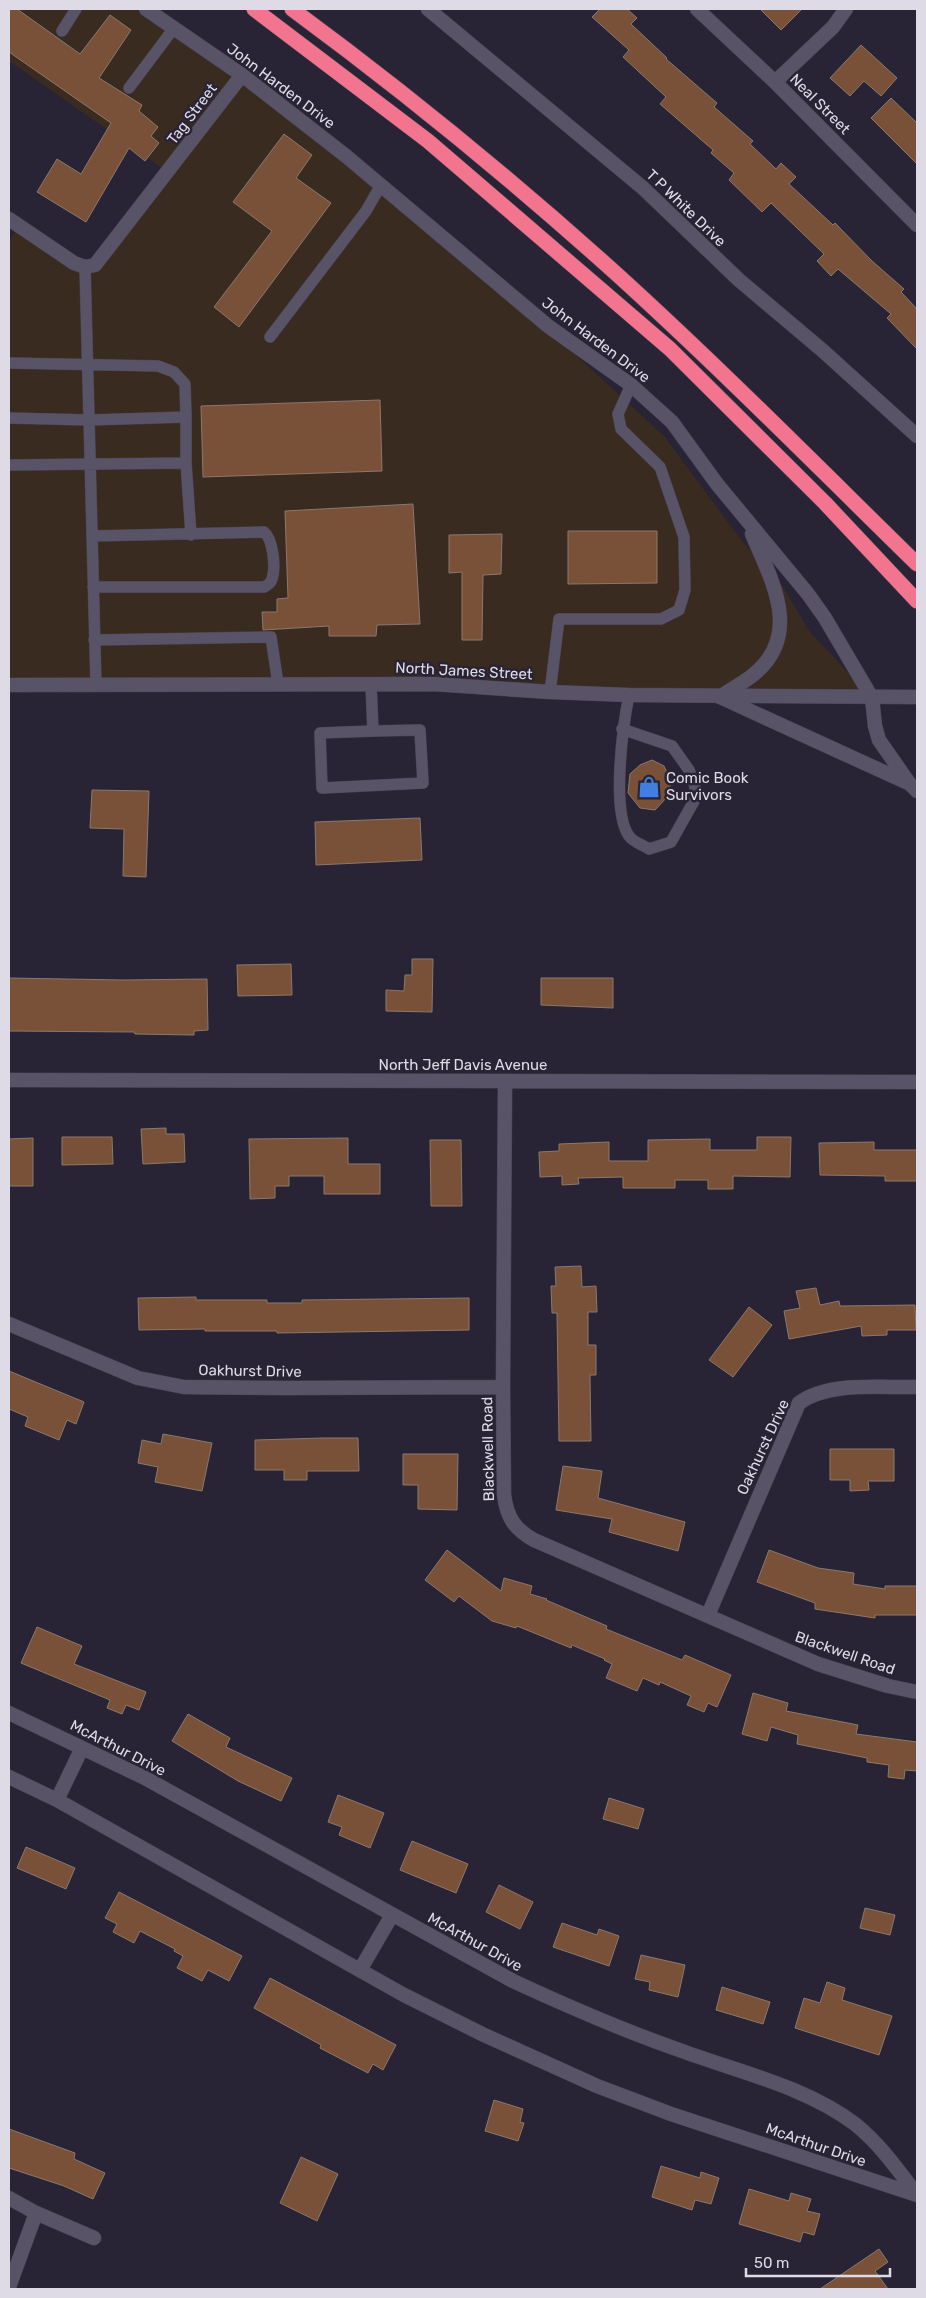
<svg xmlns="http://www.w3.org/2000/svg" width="926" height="2298" viewBox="0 0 926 2298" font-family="Rubik,sans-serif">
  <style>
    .commercial { fill: #3a2b20 }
    .building { fill: #785138; stroke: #8c786b }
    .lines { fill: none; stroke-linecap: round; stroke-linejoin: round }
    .service-casing { stroke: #464351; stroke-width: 12 }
    .minor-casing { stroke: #464351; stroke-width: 15 }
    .tertiary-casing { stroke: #464351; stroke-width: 15 }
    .secondary-casing { stroke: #464351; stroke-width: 15 }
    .motorway-casing { stroke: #464351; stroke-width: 16 }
    .service { stroke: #585366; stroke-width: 11 }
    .minor { stroke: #585366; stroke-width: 14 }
    .tertiary { stroke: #585366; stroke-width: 14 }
    .secondary { stroke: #585366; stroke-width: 14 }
    .motorway { stroke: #f3748e; stroke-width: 15 }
    .labels { text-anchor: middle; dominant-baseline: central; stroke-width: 5; stroke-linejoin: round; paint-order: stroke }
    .street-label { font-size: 15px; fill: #dedbe7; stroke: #292435 }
    .poi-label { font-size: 15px; fill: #dedbe7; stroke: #292435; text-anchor: start }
  </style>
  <rect width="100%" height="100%" fill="#292435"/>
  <path class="commercial" d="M9 9H146L473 261 664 436 742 541 782 585 809 631 872 698 9 685V242L19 226 85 267 168 172 9 61Z"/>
  <path class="building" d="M9 9H17L80 54 110 15 131 30 99 78 142 105 139 111 158 127 151 136 159 143 145 161 129 148 86 222 37 192 57 159 81 174 111 123 9 52Z
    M600 9H627L637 18 631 24 667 58 666 59 717 103 714 107 753 141 750 144 776 169 781 163 796 177 789 184 833 225 835 223 872 261 904 289 901 292 917 309V349L887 318 891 314 838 269 831 276 817 261 824 254 771 203 762 212 729 180 734 173 711 153 713 150 660 104 666 97 623 57 629 50 592 17Z
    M760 9H802L781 30Z
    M861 45 897 78 881 96 864 81 850 96 830 78Z
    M891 98 917 123V164L871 118Z
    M284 134 312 155 296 178 331 203 239 327 214 307 272 231 233 202Z
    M380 400 382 471 203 477 201 406Z
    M413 504 420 624 377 625 376 636H329V626L263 630 262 612H277V599L288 598 285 511Z
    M568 531H657V583L568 584Z
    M502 534 501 574 483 575 482 640H462V572L449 573V535Z
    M652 760 664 766 671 781 668 796 655 810 640 808 628 793 630 774 640 765Z
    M92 790 149 791 146 877 123 876 124 829 90 828Z
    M420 818 422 860 316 865 315 822Z
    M412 959H433L432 1012 386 1011V990L404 991 405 975H412Z
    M291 964 292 995 238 996 237 965Z
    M9 978 123 980 207 979 208 1030 194 1031V1035L135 1034 134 1032 9 1031Z
    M541 978H613V1008L541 1005Z
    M166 1128V1134H184L185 1162 143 1164 141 1129Z
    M62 1137H112L113 1164 62 1165Z
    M757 1137H791L790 1177 733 1176V1189H708V1180H675V1188H623V1177L578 1178 579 1184 562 1185V1176L540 1177 539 1152 559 1151V1144L609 1142V1161H648V1140L710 1139V1150H757Z
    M33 1138V1186H9V1139Z
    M348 1138V1164H380V1194H324V1176H289V1186H275V1198L250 1199 249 1139Z
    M430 1140H461L462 1206H431Z
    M874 1142V1150H917V1181H885V1176L820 1175 819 1143Z
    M581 1266 582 1287 596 1286 597 1312H588V1345H596V1375H590L591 1441H559L557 1313H552L551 1286H556L555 1267Z
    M816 1288 820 1305 839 1301 840 1306 915 1305 916 1330H887V1335L862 1336 861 1326 789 1339 784 1311 800 1308 796 1291Z
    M196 1297V1300H267V1303H302V1300L469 1298V1330L277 1333V1331H205V1329L139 1330 138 1298Z
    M749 1307 772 1325 733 1377 709 1360Z
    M9 1371 84 1402 76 1424 67 1420 59 1440 25 1426 28 1417 9 1409Z
    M163 1434 212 1443 202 1491 155 1482 158 1467 138 1463 142 1440 161 1444Z
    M323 1438H358L359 1471H307V1480H284V1470H255V1440Z
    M830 1449H894V1481H868L869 1490 850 1491V1480H830Z
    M403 1454H458L457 1510 418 1509V1485H403Z
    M563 1466 602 1471 598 1498 685 1522 678 1551 609 1532 612 1519 556 1510Z
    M447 1550 501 1591 504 1578 532 1586 530 1594 547 1599 546 1600 607 1626 606 1629 682 1660 685 1655 731 1675 717 1707 708 1703 704 1712 687 1705 691 1696 660 1682 659 1685 643 1678 637 1691 606 1678 612 1664 604 1660 605 1659 572 1645 571 1648 517 1626 516 1628 492 1621 459 1596 454 1602 425 1580Z
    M769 1550 818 1568 854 1573 853 1584 885 1589V1586H917V1615H875V1618L815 1609V1603L757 1582Z
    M37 1627 82 1646 74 1664 146 1692 139 1710 126 1705 122 1714 107 1708 110 1700 21 1663Z
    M753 1693 788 1703 786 1711 858 1725 856 1734 917 1742V1771L905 1770 904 1779 888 1777 889 1765 867 1762V1758L797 1744 798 1735 771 1727 767 1741 742 1734Z
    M188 1714 230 1738 226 1747 292 1778 281 1801 238 1781 172 1741Z
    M338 1795 384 1813 370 1848 339 1835 342 1827 328 1822Z
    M609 1798 644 1809 638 1829 603 1819Z
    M412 1841 468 1864 456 1893 400 1870Z
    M26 1847 75 1868 66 1889 17 1868Z
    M499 1885 533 1902 520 1929 486 1912Z
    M119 1892 242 1956 229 1981 208 1970 202 1981 177 1968 183 1956 174 1951 175 1949 140 1931 134 1943 113 1932 117 1924 105 1918Z
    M865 1908 895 1915 890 1935 860 1928Z
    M562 1923 597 1935 599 1929 619 1936 609 1966 553 1947Z
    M641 1955 685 1965 678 1997 649 1990 650 1982 635 1979Z
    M270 1978 396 2045 383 2070 373 2064 368 2073 320 2048 321 2045 254 2008Z
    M827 1982 845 1988 842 2000 892 2016 879 2055 795 2028 804 1998 820 2003Z
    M722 1987 770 2002 763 2024 716 2010Z
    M494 2100 523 2109 520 2122 524 2123 518 2141 485 2131Z
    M9 2129 75 2153 74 2159 105 2173 93 2199 64 2186 9 2168Z
    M301 2157 338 2174 317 2221 280 2203Z
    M661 2166 700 2178 701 2172 719 2178 711 2204 695 2200 692 2210 652 2197Z
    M749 2189 789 2201 791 2193 811 2199 807 2211 820 2214 814 2235 803 2232 800 2242 739 2224Z
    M879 2249 888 2262 875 2271 888 2289H820Z"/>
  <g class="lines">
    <g class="service-casing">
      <path id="service" d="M62 31 76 9
        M129 88 174 28
        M85 267 96 685
        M270 337 366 211 381 185
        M9 363 158 366 174 372 185 384 186 417 89 420 9 418
        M186 463 191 535
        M9 465 186 463V417
        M92 536 264 532C273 539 276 568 272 579 271 583 268 585 264 587H93
        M94 640 271 637 278 684
        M371 684 373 731 420 730 423 783 322 788 320 733 373 731
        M550 692 559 619H661L679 610 685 590 684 537 660 467 621 429 618 414 631 385
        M622 729 672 746 689 770 695 786 694 801 671 842 649 849C643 845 633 842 629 836 611 811 623 725 629 695"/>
    </g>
    <g class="minor-casing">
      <path id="minor" d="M697 9 775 82 917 225
        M775 82 833 27 846 9
        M9 219 74 263 85 267 95 265 242 75
        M9 1080 917 1082
        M505 1082 503 1387 504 1495C507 1517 514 1529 534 1540L818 1664 888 1686 917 1692
        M9 1324 138 1378 184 1387 287 1388 503 1387
        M708 1615 799 1403C829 1381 881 1388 917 1387
        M9 1713 145 1778 513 1981C569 2007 627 2032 685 2052 742 2073 806 2087 855 2124 880 2144 898 2170 917 2195
        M9 1777 57 1800 404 1995 482 2034 597 2086 671 2114 917 2195
        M57 1800 82 1748
        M360 1970 392 1915
        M9 2198 36 2213 94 2238
        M9 2287 36 2213"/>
    </g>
    <g class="tertiary-casing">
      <path id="tertiary" d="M9 685 433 684 550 692 629 695 917 697"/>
    </g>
    <g class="secondary-casing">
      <path id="secondary" d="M146 9 242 75 346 156 548 326 631 385 672 422 717 484 808 594 825 618 872 698 875 726 879 740 909 783 917 791
        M428 9 643 188 739 280 822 350 917 436
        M720 697C731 689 743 683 753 675 803 635 772 581 752 534
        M720 697 908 783"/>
    </g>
    <g class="motorway-casing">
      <path id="motorway" d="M254 9 428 141 670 349 825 503 917 601
        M292 9C406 93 516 183 621 278 722 370 819 468 917 564"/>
    </g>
    <use href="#service" class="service"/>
    <use href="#minor" class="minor"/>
    <use href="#tertiary" class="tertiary"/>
    <use href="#secondary" class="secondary"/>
    <use href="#motorway" class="motorway"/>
  </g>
  <defs>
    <g id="shop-bare" transform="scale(1.725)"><path d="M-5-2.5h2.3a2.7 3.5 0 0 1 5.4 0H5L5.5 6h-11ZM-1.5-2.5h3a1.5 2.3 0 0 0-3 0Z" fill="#3f7fe0" stroke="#292435" stroke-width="2.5" paint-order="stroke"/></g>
  </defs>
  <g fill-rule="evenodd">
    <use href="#shop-bare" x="649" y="787"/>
  </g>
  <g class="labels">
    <g class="street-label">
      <text transform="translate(281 86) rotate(37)">John Harden Drive</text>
      <text transform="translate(820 104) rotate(45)">Neal Street</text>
      <text transform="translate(192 114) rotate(-53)">Tag Street</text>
      <text transform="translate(686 208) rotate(44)">T P White Drive</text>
      <text transform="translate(596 340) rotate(37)">John Harden Drive</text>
      <text transform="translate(464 671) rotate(3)">North James Street</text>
      <text x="463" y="1065">North Jeff Davis Avenue</text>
      <text transform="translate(250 1371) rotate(1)">Oakhurst Drive</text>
      <text transform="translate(763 1447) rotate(-65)">Oakhurst Drive</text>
      <text transform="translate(488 1449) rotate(-91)">Blackwell Road</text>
      <text transform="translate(845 1653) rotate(19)">Blackwell Road</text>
      <text transform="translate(118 1748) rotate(27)">McArthur Drive</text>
      <text transform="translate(475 1942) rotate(29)">McArthur Drive</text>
      <text transform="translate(816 2145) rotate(19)">McArthur Drive</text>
    </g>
    <g class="poi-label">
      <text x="666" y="778">Comic Book<tspan x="666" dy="17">Survivors</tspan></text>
    </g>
  </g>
  <rect width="926" height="2298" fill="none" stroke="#dedbe7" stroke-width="20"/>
  <path d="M746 2268v8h144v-8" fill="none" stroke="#dedbe7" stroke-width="2.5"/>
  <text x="754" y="2268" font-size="15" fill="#dedbe7" stroke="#292435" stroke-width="4" paint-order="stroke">50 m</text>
</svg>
